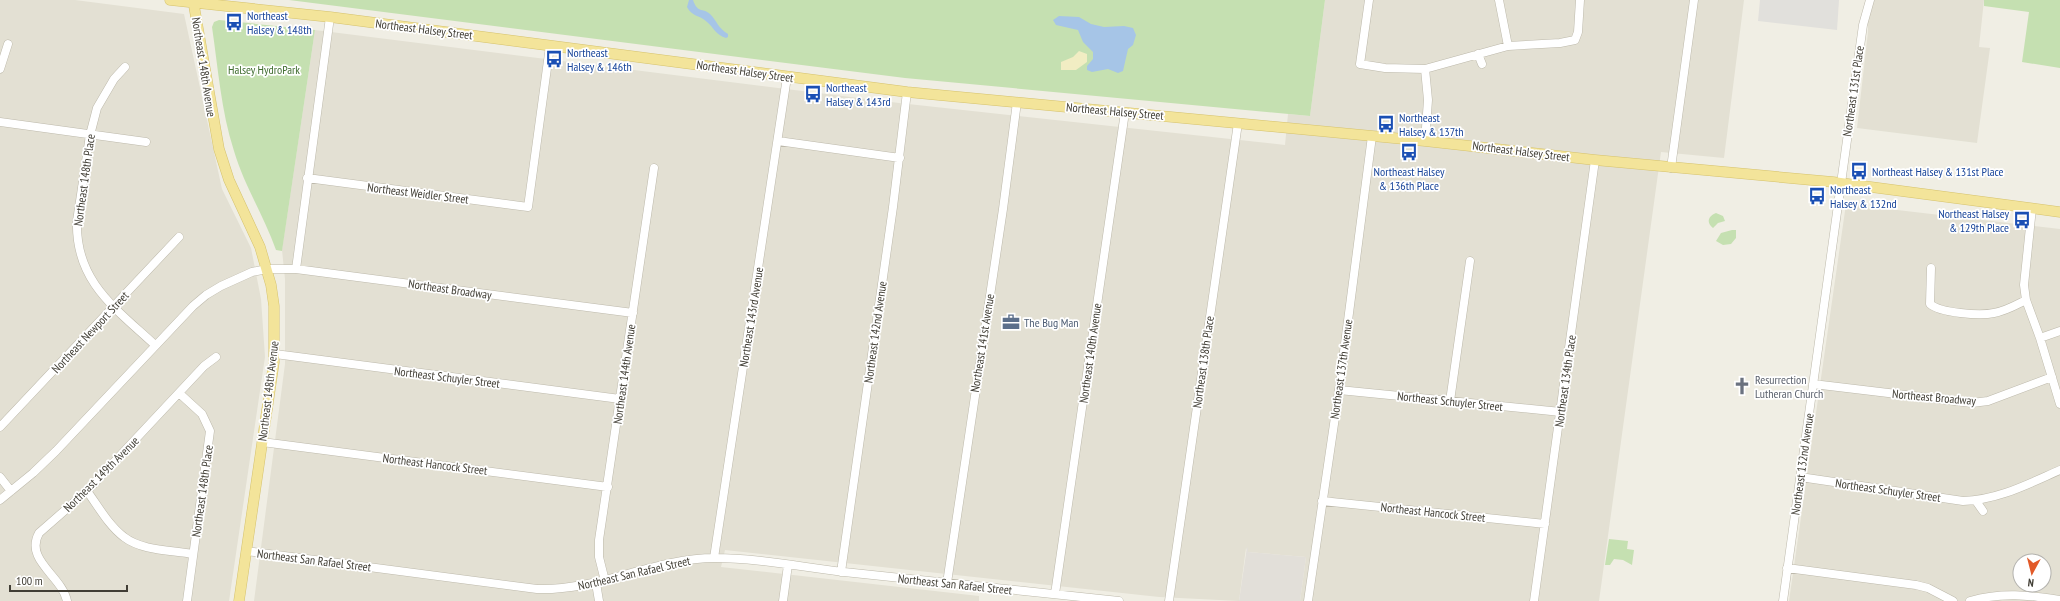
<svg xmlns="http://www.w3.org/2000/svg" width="2060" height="601" viewBox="0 0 2060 601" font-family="'PT Sans Narrow',sans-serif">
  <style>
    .residential { fill: #e3e0d3; fill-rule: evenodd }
    .industrial { fill: #e2dfd9 }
    .green { fill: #c5e0b1 }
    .sand { fill: #f1edc3 }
    .parking { fill: #e1e0dc }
    .water { fill: #a6c5e7 }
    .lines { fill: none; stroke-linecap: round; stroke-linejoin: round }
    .minor-casing { stroke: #bdb9ab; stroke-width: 9 }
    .major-casing { stroke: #d5c26d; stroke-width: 11 }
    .minor { stroke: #fff; stroke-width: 8 }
    .major { stroke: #f3e49a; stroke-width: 10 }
    .labels { text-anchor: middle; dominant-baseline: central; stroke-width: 3.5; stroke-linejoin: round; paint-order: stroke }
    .transit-label { font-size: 12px; fill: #164399; stroke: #fff; text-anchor: start }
    .street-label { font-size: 12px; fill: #413e35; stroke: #fff }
    .park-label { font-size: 12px; fill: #3f6c2f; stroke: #fff }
    .service-label { font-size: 12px; fill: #4e5e75; stroke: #fff; text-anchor: start }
    .worship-label { font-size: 12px; fill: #5b616d; stroke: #fff; text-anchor: start }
  </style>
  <rect width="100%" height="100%" fill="#f0eee4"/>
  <path class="residential" d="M0 0H75L184 14 222 189 251 248 261 299 265 357 229 601H0Z
    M1325 0H1744L1724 158 1661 152 1599 601H1300L1306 557 1248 552 1246 548 1239 601 1159 597 725 550 721 567 979 596V601H254L285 364V279L282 250 315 30 899 103 1285 145 1288 114 1310 116Z
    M1868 0H1984L1979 47 1990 48 1977 143 1857 128 1868 32Z
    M1846 204 2060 229V601H1789ZM2020 561H2044V585H2020Z"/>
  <path class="industrial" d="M1247 547 1248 548V552L1306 557 1300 601H1239Z"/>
  <path class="green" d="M289 0H1325L1310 116 905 78Z
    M1984 0H2060V68L2022 62 2029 12 1984 6Z
    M219 20 315 30 282 251 276 250C264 216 244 185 234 151 221 111 218 67 212 27L214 22Z
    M1716 213 1723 216 1725 221 1718 223 1713 228C1706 223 1708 216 1716 213Z
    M1732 230H1736V238L1731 244 1723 245 1716 241 1721 233Z
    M1609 539 1628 541 1627 549 1634 550 1632 565 1623 560 1614 559 1610 565H1605Z"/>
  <path class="sand" d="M1079 51 1087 54V62L1076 70H1061V62L1073 57Z"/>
  <path class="parking" d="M1760 0H1839L1837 30 1758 21Z"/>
  <path class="water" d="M689 0H693C698 14 702 7 710 14 717 21 718 28 728 34V37L726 38C716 35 714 28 707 22 700 15 692 17 687 7Z
    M1059 16 1079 17 1091 24 1104 27 1124 26 1133 28 1136 35 1133 45 1128 49 1123 71 1118 73 1108 69 1092 72 1087 70V66L1093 59V52L1083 42 1078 30 1056 25 1053 20Z"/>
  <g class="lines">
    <g class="minor-casing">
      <path id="minor" d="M1369 0 1360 64 1385 68 1425 69 1508 46 1560 43 1575 40 1578 32 1580 0
        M1499 0 1508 46
        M1478 54 1482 64
        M125 67 114 79 97 108 90 135 77 221C75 281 115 308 155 345
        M0 69 8 44
        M0 122 146 142
        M778 141 900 158
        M1425 141 1428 100 1425 69
        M1671 168 1694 0
        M307 178 528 207 550 46
        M2032 208 2024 285 2026 300 2040 338 2060 404
        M1931 268 1930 304C1940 313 1980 316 1994 313 2006 311 2016 305 2026 300
        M296 269 330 17
        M2040 338 2060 331
        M275 354 620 399
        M1813 384 1972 403 1988 401 2052 377
        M1339 390 1561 412
        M179 393 202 414 210 431 187 601
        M1450 401 1470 261
        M0 427 179 237
        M262 442 608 487
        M0 477 11 491
        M1800 477 1963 501C1998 500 2028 484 2060 470
        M87 491C98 506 109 526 124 537 142 551 172 550 193 554
        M0 500 33 473 56 451 193 306 206 295 221 286 252 272 267 269H296L633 313
        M1322 501 1545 524
        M1976 501 1983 511
        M246 551 537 589C599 591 654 558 715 558 758 558 801 567 844 572 936 582 1027 591 1119 601
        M714 558 787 77
        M1787 568 1916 585 1928 588 1953 601
        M841 572 893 207 907 92
        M605 581 599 557V540L654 168
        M596 583 599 601
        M947 583 1003 209 1017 102
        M1055 594 1125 112
        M67 601C62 576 24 560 39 533L87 491 204 366 216 357
        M783 601 788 565
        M1169 601 1238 123
        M1308 601 1339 390 1372 136
        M1534 601 1595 160
        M1783 601 1863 25 1870 0
        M1970 601C2002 592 2028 595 2060 600"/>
    </g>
    <g class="major-casing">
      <path id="major" d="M170 0 330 17 907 92 1425 141 1595 160 1833 182 2060 212
        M193 0 219 149 229 180 260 247 271 285 274 306V362L239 601"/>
    </g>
    <use href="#minor" class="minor"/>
    <use href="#major" class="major"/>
  </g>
  <defs>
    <g id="bus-bare" transform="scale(1.38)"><path d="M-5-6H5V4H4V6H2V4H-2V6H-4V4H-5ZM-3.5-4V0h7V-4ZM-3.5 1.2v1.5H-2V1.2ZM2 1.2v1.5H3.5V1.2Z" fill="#1a4fb4" stroke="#fff" stroke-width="2.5" paint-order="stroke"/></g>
    <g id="office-bare" transform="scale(1.38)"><path d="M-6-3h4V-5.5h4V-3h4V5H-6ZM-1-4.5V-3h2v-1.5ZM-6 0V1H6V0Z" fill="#5c6f8a" stroke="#fff" stroke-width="2.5" paint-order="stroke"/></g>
    <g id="church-bare" transform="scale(1.38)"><path d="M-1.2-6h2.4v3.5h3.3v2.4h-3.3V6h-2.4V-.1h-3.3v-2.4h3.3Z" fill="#6b7280" stroke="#fff" stroke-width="2.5" paint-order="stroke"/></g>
  </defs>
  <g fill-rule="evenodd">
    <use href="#bus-bare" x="234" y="22"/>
    <use href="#bus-bare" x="554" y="59"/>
    <use href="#bus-bare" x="813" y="94"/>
    <use href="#bus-bare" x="1386" y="124"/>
    <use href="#bus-bare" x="1409" y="152"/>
    <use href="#bus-bare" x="1859" y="171"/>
    <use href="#bus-bare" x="1817" y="196"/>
    <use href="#bus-bare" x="2022" y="220"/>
    <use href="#office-bare" x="1011" y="322"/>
    <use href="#church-bare" x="1742" y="386"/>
  </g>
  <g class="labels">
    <g class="transit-label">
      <text x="247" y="15">Northeast<tspan x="247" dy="14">Halsey &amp; 148th</tspan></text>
      <text x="567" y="52">Northeast<tspan x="567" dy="14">Halsey &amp; 146th</tspan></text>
      <text x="826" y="87">Northeast<tspan x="826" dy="14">Halsey &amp; 143rd</tspan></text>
      <text x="1399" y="117">Northeast<tspan x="1399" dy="14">Halsey &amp; 137th</tspan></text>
      <text x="1409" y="171" text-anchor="middle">Northeast Halsey<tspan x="1409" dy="14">&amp; 136th Place</tspan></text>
      <text x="1872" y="171">Northeast Halsey &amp; 131st Place</text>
      <text x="1830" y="189">Northeast<tspan x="1830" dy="14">Halsey &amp; 132nd</tspan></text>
      <text x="2009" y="213" text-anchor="end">Northeast Halsey<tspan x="2009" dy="14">&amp; 129th Place</tspan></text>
    </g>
    <g class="street-label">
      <text transform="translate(424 29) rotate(7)">Northeast Halsey Street</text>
      <text transform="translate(204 67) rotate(81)">Northeast 148th Avenue</text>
      <text transform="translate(745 71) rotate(8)">Northeast Halsey Street</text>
      <text transform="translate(1853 91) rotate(-82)">Northeast 131st Place</text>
      <text transform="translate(1115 111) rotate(5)">Northeast Halsey Street</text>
      <text transform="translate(1521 151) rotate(7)">Northeast Halsey Street</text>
      <text transform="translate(84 180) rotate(-82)">Northeast 148th Place</text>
      <text transform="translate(418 193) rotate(7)">Northeast Weidler Street</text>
      <text transform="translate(450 289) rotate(8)">Northeast Broadway</text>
      <text transform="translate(751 317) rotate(-81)">Northeast 143rd Avenue</text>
      <text transform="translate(90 332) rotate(-47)">Northeast Newport Street</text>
      <text transform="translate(875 332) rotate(-82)">Northeast 142nd Avenue</text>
      <text transform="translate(982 343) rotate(-81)">Northeast 141st Avenue</text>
      <text transform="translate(1090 353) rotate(-82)">Northeast 140th Avenue</text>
      <text transform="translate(1203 362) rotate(-82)">Northeast 138th Place</text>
      <text transform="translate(1341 369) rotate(-82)">Northeast 137th Avenue</text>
      <text transform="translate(624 374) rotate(-82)">Northeast 144th Avenue</text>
      <text transform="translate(447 377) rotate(7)">Northeast Schuyler Street</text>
      <text transform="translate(1565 381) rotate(-82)">Northeast 134th Place</text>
      <text transform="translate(268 391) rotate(-83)">Northeast 148th Avenue</text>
      <text transform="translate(1934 397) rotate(5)">Northeast Broadway</text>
      <text transform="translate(1450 401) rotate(6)">Northeast Schuyler Street</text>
      <text transform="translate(435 464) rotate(7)">Northeast Hancock Street</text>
      <text transform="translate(1802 464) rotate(-82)">Northeast 132nd Avenue</text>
      <text transform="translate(101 474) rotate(-45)">Northeast 149th Avenue</text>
      <text transform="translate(1888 490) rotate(8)">Northeast Schuyler Street</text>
      <text transform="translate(202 491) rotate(-82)">Northeast 148th Place</text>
      <text transform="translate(1433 512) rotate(6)">Northeast Hancock Street</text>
      <text transform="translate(314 560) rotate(7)">Northeast San Rafael Street</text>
      <text transform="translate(634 573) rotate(-13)">Northeast San Rafael Street</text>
      <text transform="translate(955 584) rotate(6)">Northeast San Rafael Street</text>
    </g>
    <g class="park-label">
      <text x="264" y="69">Halsey HydroPark</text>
    </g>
    <g class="service-label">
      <text x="1024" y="322">The Bug Man</text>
    </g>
    <g class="worship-label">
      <text x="1755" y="379">Resurrection<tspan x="1755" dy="14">Lutheran Church</tspan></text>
    </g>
  </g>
  <g transform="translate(2032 573) rotate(187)"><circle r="19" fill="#ffffff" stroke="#b3b2ae"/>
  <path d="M0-3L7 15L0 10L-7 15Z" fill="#e25a29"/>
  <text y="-6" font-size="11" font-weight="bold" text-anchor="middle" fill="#413e35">N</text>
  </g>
  <path d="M10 585v6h117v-6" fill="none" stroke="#413e35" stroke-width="2"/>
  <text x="16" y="585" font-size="12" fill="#413e35" stroke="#ffffff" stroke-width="3" paint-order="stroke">100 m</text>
</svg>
